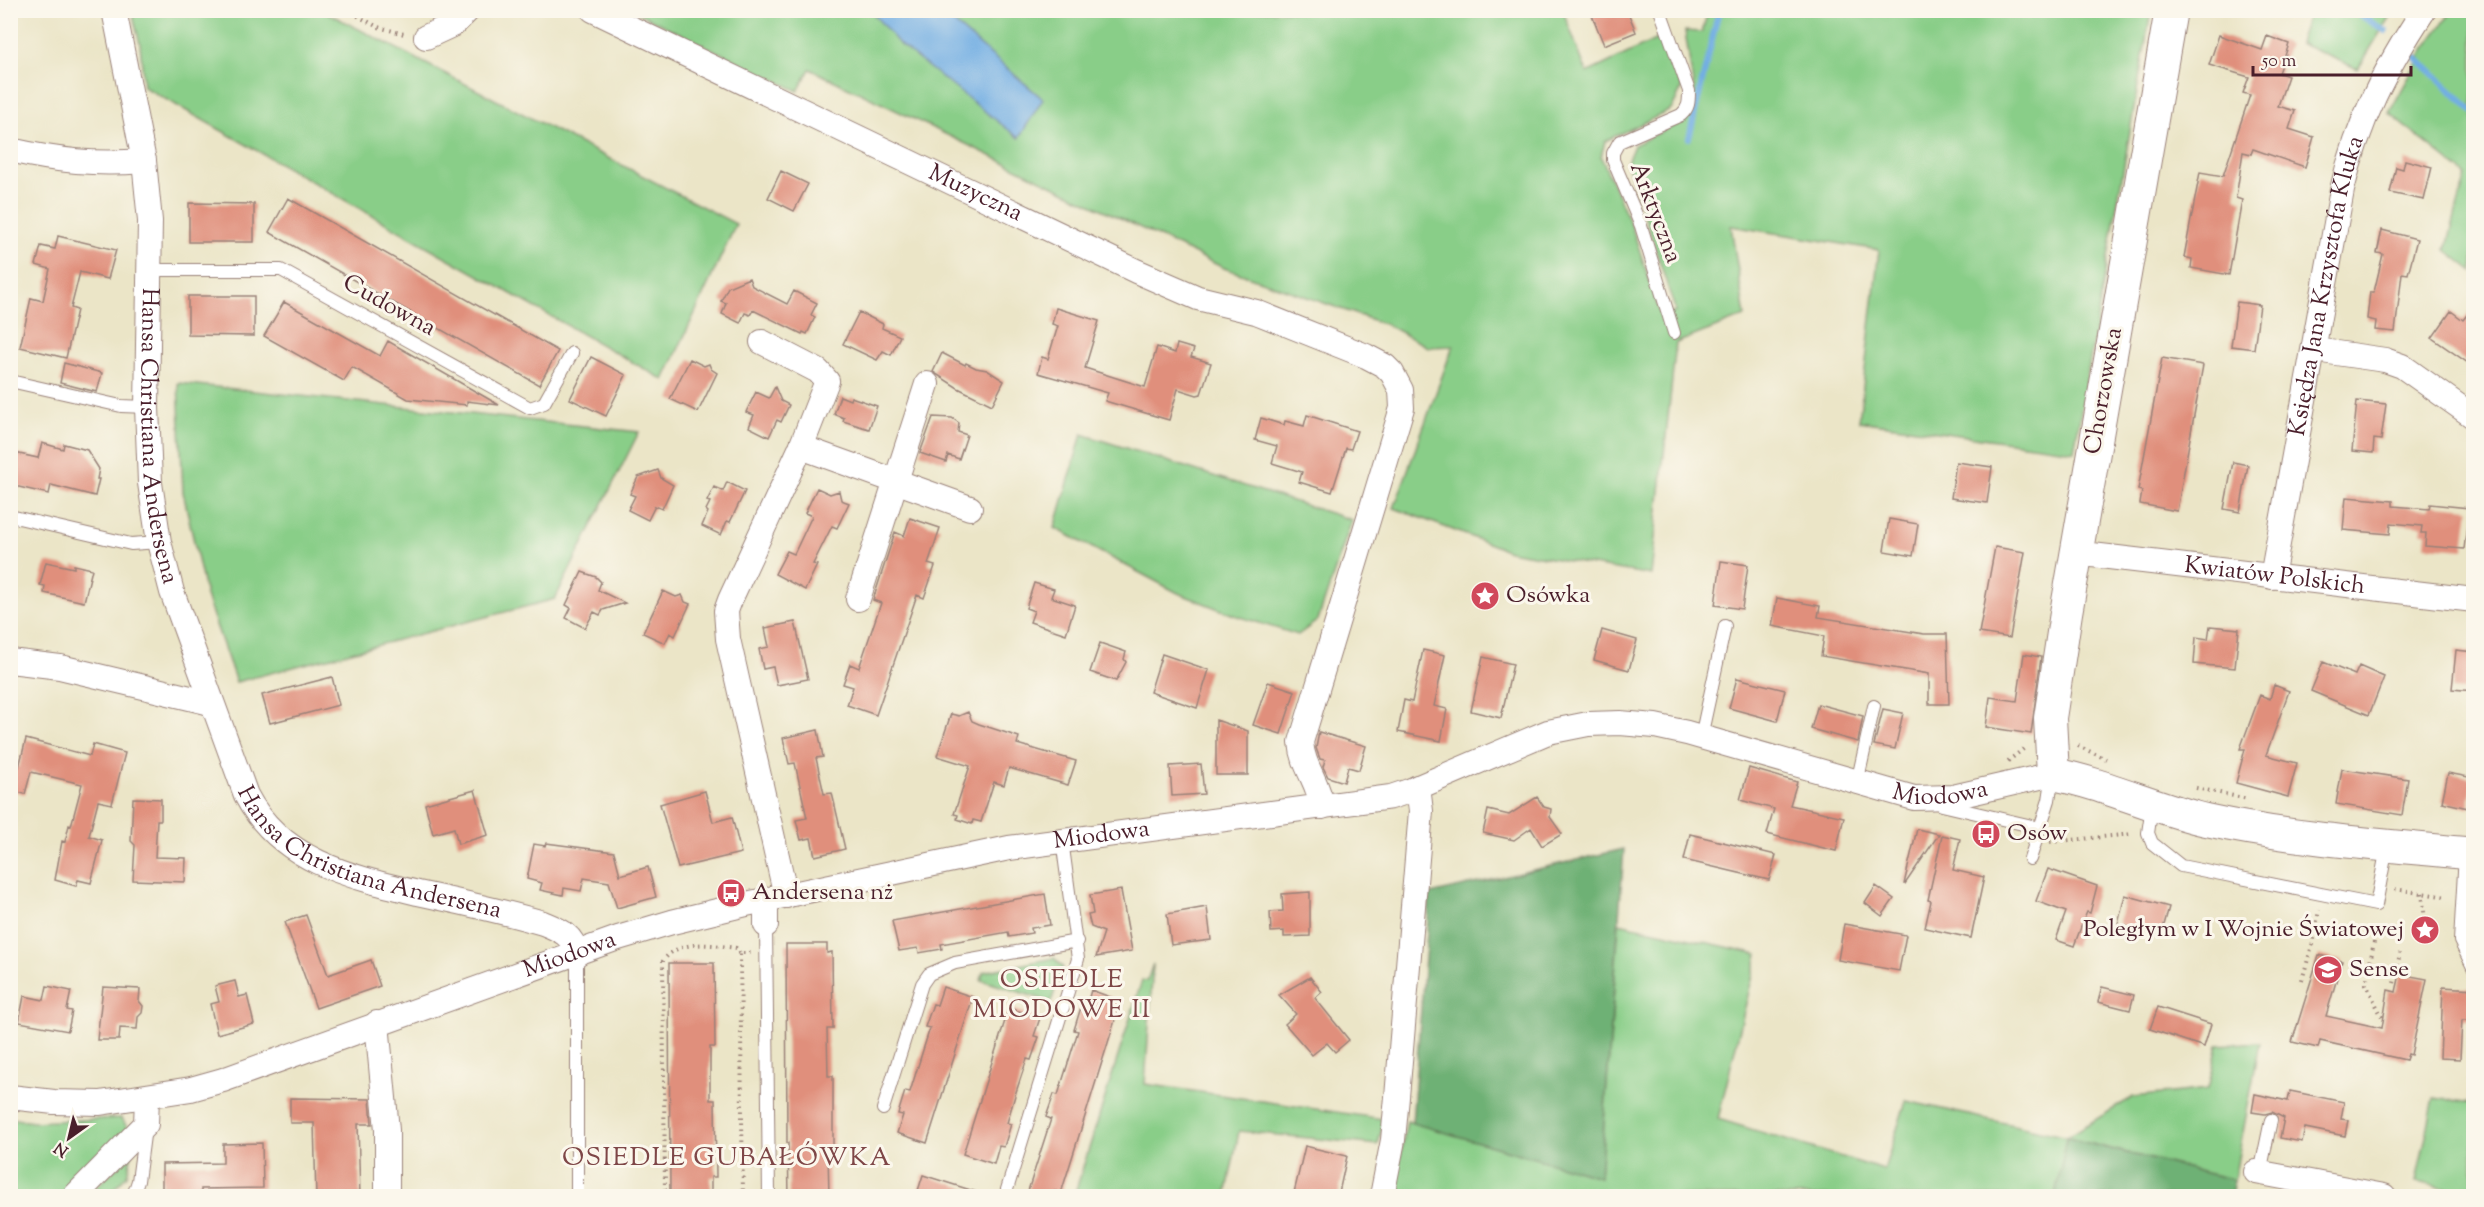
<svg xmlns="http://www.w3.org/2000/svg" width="2484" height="1207" viewBox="0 0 2484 1207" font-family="'Sorts Mill Goudy',serif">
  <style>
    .green { fill: #89ce88; stroke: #6a765a; stroke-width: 1.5 }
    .forest { fill: #6eb174; stroke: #5c6850; stroke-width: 1.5 }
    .water { fill: #72aee3; stroke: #5e6687; stroke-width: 1.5 }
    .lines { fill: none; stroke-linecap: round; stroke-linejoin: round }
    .stream { stroke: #72aee3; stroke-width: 6 }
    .building { fill: #e08f7b }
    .service-casing { stroke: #9a8279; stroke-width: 14 }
    .minor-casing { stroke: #9a8279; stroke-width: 26 }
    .tertiary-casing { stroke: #9a8279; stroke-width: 34 }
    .path { stroke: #9a8279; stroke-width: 4; stroke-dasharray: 1.5 4.5; stroke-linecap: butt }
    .service { stroke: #fff; stroke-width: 12 }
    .minor { stroke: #fff; stroke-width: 24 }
    .tertiary { stroke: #fff; stroke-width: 32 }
    .labels { text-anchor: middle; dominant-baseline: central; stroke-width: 6; stroke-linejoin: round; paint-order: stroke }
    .street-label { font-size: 24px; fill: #4a1f2b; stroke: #fbf7ec }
    .poi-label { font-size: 24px; fill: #4a1f2b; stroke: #fbf7ec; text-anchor: start }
    .neighbourhood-label { font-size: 26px; letter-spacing: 1.5px; fill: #7e4647; stroke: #fbf7ec }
  </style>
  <rect width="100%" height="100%" fill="#fbf7ec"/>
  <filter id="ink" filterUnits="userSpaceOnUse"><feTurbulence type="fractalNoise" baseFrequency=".0167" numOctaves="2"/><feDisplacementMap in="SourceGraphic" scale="12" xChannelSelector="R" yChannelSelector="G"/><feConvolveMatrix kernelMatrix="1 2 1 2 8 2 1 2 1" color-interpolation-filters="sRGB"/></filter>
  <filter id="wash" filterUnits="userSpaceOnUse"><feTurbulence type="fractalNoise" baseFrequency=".008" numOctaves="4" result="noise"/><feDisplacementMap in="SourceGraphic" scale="24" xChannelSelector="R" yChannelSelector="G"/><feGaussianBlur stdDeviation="1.35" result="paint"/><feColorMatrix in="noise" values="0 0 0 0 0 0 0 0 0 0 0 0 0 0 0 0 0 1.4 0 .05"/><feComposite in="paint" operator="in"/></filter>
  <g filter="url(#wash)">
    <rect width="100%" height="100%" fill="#ebe5c7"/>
    <path class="green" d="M132 11H324L736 224 664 380 144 87 140 44Z
      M634 11H1563L1587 73 1661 37 1682 88 1671 110 1605 141 1601 157 1632 227 1660 314 1676 312 1627 162 1634 145 1686 120 1694 91 1685 31 1702 32 1708 11H2151L2074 451 1859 421 1879 250 1731 226 1745 316 1676 343 1651 575 1509 551 1394 508 1453 346 1428 347 1387 325 1224 268 810 69 798 91Z
      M2303 11H2393L2358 69 2299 43 2309 14Z
      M2452 11H2473V271L2446 250 2466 175 2389 113 2425 48Z
      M178 383 639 432 555 599 236 682 206 596 183 492Z
      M1082 434 1352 520 1318 620 1298 635 1234 615 1178 593 1055 528Z
      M1619 923 1758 954 1718 1119 1884 1170 1906 1101 2067 1137 2133 1097 2208 1089 2218 1045 2260 1042 2234 1180 2068 1138 2055 1196H1393L1407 1121 1600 1177Z
      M1054 958 1063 967 1051 1002 981 980 983 972Z
      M1153 964 1145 1084 1384 1119 1378 1145 1239 1131 1226 1196H1074L1142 980 1147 981Z
      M2434 1098 2473 1103V1193L2416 1182Z
      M10 1118 33 1122 122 1118 129 1131 59 1196H11Z
      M132 1153 127 1175 107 1196H87Z"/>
    <path class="forest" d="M1624 849 1600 1177 1412 1123 1430 894Z
      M2067 1138 2234 1180 2231 1196H2055Z"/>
    <path class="water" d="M871 11H940L1043 99 1019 138 900 45Z"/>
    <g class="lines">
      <path class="stream" d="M2351 10 2386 31
        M2410 52 2474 112
        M1689 138 1719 10"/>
    </g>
    <g id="blocks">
      <path class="building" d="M1590 10H1627L1636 32 1604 45Z
        M2219 35 2262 50 2267 36 2289 44 2279 73 2288 76 2278 106 2295 111 2289 129 2314 137 2305 167 2253 149 2251 154 2243 152 2236 198 2242 200 2229 275 2191 268 2192 259 2184 257 2200 172 2223 176 2250 95 2243 93 2249 77 2209 65Z
        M2405 160 2432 167 2424 200 2390 193 2396 167 2403 169Z
        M781 171 808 184 794 211 768 198Z
        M288 198 558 351 539 385 269 232Z
        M189 203 254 204V242H189Z
        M2382 230 2417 239 2408 274 2402 273 2395 332 2375 330 2376 321 2367 319 2370 292H2374L2383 254 2377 253Z
        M58 236 116 250 108 279 80 272 71 308 77 310 66 358 20 347 31 298 43 301 50 269 36 265 41 246 55 249Z
        M749 278 752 286 787 304 794 291 817 303 811 315 815 317 807 334 803 332 802 334 753 310 750 315 745 313 740 323 722 314 726 303 721 301 728 287Z
        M188 296H254V336L188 335Z
        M284 302 380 356 388 341 499 405 467 401V405L408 399 352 367 344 381 264 336Z
        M2237 302 2260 305 2254 349 2231 346Z
        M2474 306V367L2432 338 2451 311 2463 320Z
        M1056 308 1099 321 1085 368 1145 387 1157 347 1175 353 1177 344 1194 349 1191 357 1211 363 1201 394 1197 395 1178 389 1169 420 1105 401 1108 393 1038 373 1042 357 1048 359 1053 342 1058 326 1052 324Z
        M859 312 883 324 882 328 900 336 891 355 883 351 877 360 843 344Z
        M942 353 965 365 966 363 976 368 987 370 1004 381 992 405 958 388 933 372Z
        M591 357 626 375 606 416 570 399Z
        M2162 358 2203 365 2177 511 2140 504 2142 491 2138 490Z
        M690 359 704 366 709 364 711 369 717 373 698 412 670 399Z
        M64 363 102 373 97 392 60 383Z
        M775 387 781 401 789 405 781 422 777 420 769 437 749 427 754 415 746 412 756 392 769 398Z
        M840 396 850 400 851 397 877 406 869 429 843 421 844 418 834 414Z
        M2357 401 2386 404 2381 440 2374 439 2373 453 2352 451Z
        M1307 415 1357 431 1351 449 1346 448 1332 492 1299 482 1302 472 1272 463 1277 446 1255 440 1261 418 1284 425 1285 421 1304 426Z
        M933 417 952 418 959 423 958 432 967 435 959 459 948 455 946 462 920 453Z
        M42 443 63 449 64 444 87 450 99 469 97 479H99L95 496 51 485 49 494 10 485V452L38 458Z
        M1956 462 1992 467 1987 503 1951 498Z
        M2233 462 2248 465 2240 512 2224 509Z
        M658 470 661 478 673 485 662 509 655 506 648 520 628 510 635 496 630 494 638 477Z
        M727 482 745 491 730 522 727 521 721 535 702 526 708 512 706 510 710 502 707 501 714 487 723 491Z
        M817 488 830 494 839 491 841 500 849 503 837 528 832 526 813 564 817 565 805 590 775 574 787 551 794 554 812 516 805 513Z
        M2346 497 2393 501V506L2429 509 2430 504 2469 508 2464 549 2425 546 2426 533H2421L2422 526 2391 523 2390 534 2343 530Z
        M910 518 940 528 928 564 935 566 924 598 917 595 876 715 847 705 853 687 843 684 850 664 859 668 881 603 873 600 895 532 904 536Z
        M1889 519 1918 524 1913 556 1884 551Z
        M1995 547 2025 552 2010 638 1979 633Z
        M1721 561 1748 565 1742 609 1715 605Z
        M46 562 74 568V565L92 569 84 602 44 593 45 586 40 585Z
        M582 572 596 577 601 582 598 590 625 603 603 610 600 615 594 612 585 628 566 618 571 608 566 605Z
        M1034 583 1054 589 1051 597 1075 605 1066 634 1030 622 1034 611 1026 608Z
        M663 591 676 597 682 595 685 602 690 604 675 636 670 633 665 643 643 633Z
        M1777 598 1820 606 1818 617 1924 634H1947L1949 704H1929V674L1821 656 1824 636 1772 626Z
        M795 622 808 679 777 685 773 667 763 669 759 649 769 647 765 628Z
        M2210 626 2239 629 2235 668 2194 664 2196 637 2208 639Z
        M1602 630 1637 640 1629 670 1594 660Z
        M1100 643 1126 652 1124 659 1126 662 1116 681 1090 672Z
        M1423 650 1445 655 1434 706 1447 709 1441 741 1398 732 1404 700 1412 702Z
        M2456 650 2474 652V691L2452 689Z
        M1162 654 1209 670 1197 708 1150 692Z
        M2024 654 2041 657 2031 734 1986 727 1990 697 2017 701Z
        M1483 657 1513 664 1501 718 1471 711Z
        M2323 662 2355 675 2359 666 2384 677 2369 715 2311 691Z
        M332 677 339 705 270 723 262 695Z
        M1737 678 1785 690 1777 721 1729 708Z
        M1268 682 1295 691 1281 734 1253 725Z
        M2274 685 2289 691 2266 755 2297 763 2288 797 2236 783 2245 749H2240L2260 695 2270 699Z
        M1818 704 1863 716 1858 742 1811 729Z
        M1883 709 1903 713 1895 749 1874 745Z
        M968 712 972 721 979 724 1019 737 1017 744 1076 761 1068 785 1009 768 1004 785 994 782 981 822 973 820 972 824 957 819 958 815 954 814 970 766 937 756 951 714 959 716Z
        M1216 720 1248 731V775H1216Z
        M818 730 823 757 816 758 824 794 832 793 845 849 815 856 811 838 801 840 796 820 807 818 795 763 789 764 783 738Z
        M1319 732 1366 746 1359 770 1348 767 1344 782 1328 777 1323 767 1325 760 1320 759 1316 748Z
        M26 739 90 756 93 744 125 753 112 804 98 801 89 836 102 840 91 883 78 880 76 886 55 880 62 841 65 842 69 825 71 826 82 784 31 772 25 794 10 790V765L19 767Z
        M1201 764 1204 794 1172 796 1170 766Z
        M1749 768 1797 782 1790 805 1844 817 1836 851 1767 834 1774 809 1740 800Z
        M2342 769 2408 779 2402 815 2336 804Z
        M2448 773 2474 778 2468 808 2442 802Z
        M475 790 488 835 458 844 454 828 433 834 425 804Z
        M705 791 713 822 732 817 741 853 678 868 660 804Z
        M1537 797 1544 807 1551 809 1550 817 1562 834 1542 846 1531 828 1514 840 1483 833 1488 810 1509 815Z
        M133 798 161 799V820H157L155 857 186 858 185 882 133 880 135 845 131 841Z
        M1917 829 1939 834 1905 884H1904Z
        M1690 834 1776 855 1769 880 1684 860Z
        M1942 835 1960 839 1953 870 1984 877 1971 938 1925 928 1931 901 1928 900Z
        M546 843 614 852 620 875 648 867 656 897 617 908 609 882 584 878 581 891 564 888 563 895 540 890 542 883 527 879 534 844 545 846Z
        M2048 869 2097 886 2090 913 2087 912 2084 919 2074 946 2056 940 2066 912 2036 901Z
        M1876 886 1894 899 1882 916 1865 903Z
        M1121 890 1132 951 1096 957 1104 932 1091 927 1088 915 1093 914 1090 895Z
        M1310 892V936L1284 937V931L1271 932 1270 912 1283 911 1282 894Z
        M1045 894 1050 925 1031 928 1032 933 1009 937 1008 932 941 944 942 949 919 953 918 948 899 951 892 921Z
        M2125 895 2169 907 2161 936 2118 924Z
        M1207 907 1211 940 1171 945 1167 914Z
        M306 915 328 975 371 960 380 986 316 1008 285 922Z
        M1844 924 1906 935 1899 971 1838 960Z
        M786 944H827V953L832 952 833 1029H827L828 1076H833V1152H828L829 1197H789L788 1143H787Z
        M2319 955 2342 961 2326 1016 2382 1028 2388 990 2396 992 2400 974 2427 979 2411 1055 2408 1054 2406 1060 2320 1041 2318 1048 2292 1042Z
        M669 963H714L715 1047H710V1100H715L716 1177H711V1197H670Z
        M1310 977 1322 992 1315 998 1349 1040 1335 1052 1327 1043 1312 1055 1285 1024 1296 1014 1279 995Z
        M235 981 239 997 247 995 254 1024 217 1034 210 1004 219 1002 215 986Z
        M47 986 71 991 67 1010 72 1011 68 1031 19 1022 24 996 44 1000Z
        M103 987 140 989 139 1001 143 1006 142 1013 138 1017 137 1029 120 1028 119 1040H97Z
        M943 987 973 997 927 1143 897 1133 903 1115 898 1114 905 1091 910 1092 924 1047 930 1028 925 1027 933 1004 937 1005Z
        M2102 987 2134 995 2130 1010 2098 1002Z
        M2443 987 2474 989V1020H2462L2460 1059 2440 1058Z
        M1091 990 1121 1001 1067 1174 1061 1193 1055 1191 1053 1197H1026L1051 1119 1046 1117 1054 1094 1058 1095 1078 1031 1074 1030 1081 1007 1086 1008Z
        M2158 1007 2211 1024 2204 1047 2150 1029Z
        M1009 1008 1040 1018 1034 1036 1039 1037 1031 1060 1027 1059 1016 1092 1007 1123 1011 1124 1004 1147 999 1146 994 1164 963 1154Z
        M2290 1091 2344 1102 2341 1119 2348 1120 2345 1136 2305 1128 2302 1142 2280 1138 2284 1118 2272 1112 2265 1114 2252 1112 2255 1094 2288 1101Z
        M290 1098 370 1099 372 1124H358L360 1197H316L314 1123H290Z
        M262 1143 263 1188 201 1189V1197H162V1164L223 1163V1144Z
        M1305 1146 1347 1156 1338 1197H1293Z
        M923 1175 980 1193 979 1197H916Z"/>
    </g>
  </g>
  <g filter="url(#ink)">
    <use href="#blocks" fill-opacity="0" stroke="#9a8279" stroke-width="1.5"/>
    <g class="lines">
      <g class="service-casing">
        <path id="service" d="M1660 10 1689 91C1689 102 1689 108 1681 115L1619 142 1613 153V160L1641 226 1674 333
          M149 270H281L530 408 544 403 572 353
          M10 381 121 406 147 407
          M10 516 131 544 159 542
          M1701 737 1725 626
          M1857 783 1874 706
          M1942 805 2040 828
          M2152 806 2148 833 2152 843 2181 866 2376 905 2387 847
          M2465 854 2460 941 2474 969
          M2030 859 2049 800 2053 774
          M766 925 769 1196
          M577 954V1196
          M883 1109 922 984 929 974 955 963 1077 941
          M2260 1173 2271 1120
          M133 1196 138 1181 145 1128
          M1005 1196 1078 959 1062 840"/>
      </g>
      <g class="minor-casing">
        <g id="minor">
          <path id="s1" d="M114 10 144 161 150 221 147 407 150 483 159 542 172 592 246 795C280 861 351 877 418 893 460 902 502 911 543 923 560 930 572 934 577 954"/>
          <path id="s2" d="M593 10 1136 271 1198 298 1256 312 1366 356 1385 366 1392 373 1401 390 1402 408 1301 742C1303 768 1319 782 1322 807"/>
          <path d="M426 37 454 24 468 10"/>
          <path d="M10 150C58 161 95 165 144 161"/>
          <path d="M762 342 818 371 827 381 801 447 730 600 726 611 728 639 786 896"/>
          <path d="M2315 350 2385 360 2402 366 2474 417"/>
          <path d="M801 447 970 508"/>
          <path id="s3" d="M2075 553 2474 600"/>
          <path id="s4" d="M2272 577 2342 190C2358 121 2385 69 2424 10"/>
          <path d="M858 599 927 384"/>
          <path d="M10 661 60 667 211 703"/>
          <path d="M766 899V925"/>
          <path d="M377 1023 387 1130V1196"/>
          <path id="s5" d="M10 1097 54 1102 100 1103 191 1089 223 1080 618 938 672 922 746 904 1009 848 1391 797 1409 791 1548 732 1588 724 1620 723 1655 726 1687 733 1914 798 1953 797 2053 774"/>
          <path d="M2256 1172 2384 1196"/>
          <path d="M75 1196 146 1124 147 1097"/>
          <path d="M1382 1196 1393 1140 1397 1097 1421 811 1418 787"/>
        </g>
      </g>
      <g class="tertiary-casing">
        <path id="tertiary" d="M2171 10 2066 613 2050 718 2053 774C2106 784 2154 808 2206 820 2293 839 2385 845 2474 854"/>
      </g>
      <path class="path" d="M347 10 378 27 404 34
        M2078 746 2106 759
        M2008 761 2026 747
        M2196 788 2248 799
        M2050 842 2133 834
        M2395 889 2447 897
        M2422 893 2425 920
        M2374 942 2366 984 2383 1019
        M2302 980 2313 942 2319 910
        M2394 983 2400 953
        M665 1196 663 961C679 938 713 945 736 948L740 953
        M743 1196 740 953H751"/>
      <use href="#service" class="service"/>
      <use href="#minor" class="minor"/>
      <use href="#tertiary" class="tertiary"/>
    </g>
  </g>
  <defs>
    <g id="sight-disc" transform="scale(1.5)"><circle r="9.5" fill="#d1495b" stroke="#fbf7ec"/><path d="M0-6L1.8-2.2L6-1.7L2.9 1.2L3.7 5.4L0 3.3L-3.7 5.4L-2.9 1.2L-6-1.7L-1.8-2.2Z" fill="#fff"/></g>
    <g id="bus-disc" transform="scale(1.5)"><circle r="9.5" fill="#d1495b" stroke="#fbf7ec"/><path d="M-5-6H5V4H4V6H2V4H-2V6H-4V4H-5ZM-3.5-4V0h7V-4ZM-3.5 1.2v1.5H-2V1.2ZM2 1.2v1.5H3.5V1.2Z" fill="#fff"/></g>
    <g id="school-disc" transform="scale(1.5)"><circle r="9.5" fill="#d1495b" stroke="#fbf7ec"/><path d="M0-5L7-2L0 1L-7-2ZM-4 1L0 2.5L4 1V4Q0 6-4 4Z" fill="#fff"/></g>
  </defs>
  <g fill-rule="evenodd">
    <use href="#sight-disc" x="1485" y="596"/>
    <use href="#bus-disc" x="1986" y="834"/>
    <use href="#bus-disc" x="731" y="893"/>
    <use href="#sight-disc" x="2425" y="930"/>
    <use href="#school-disc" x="2328" y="970"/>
  </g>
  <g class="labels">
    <g class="street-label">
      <text stroke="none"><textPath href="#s2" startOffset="424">Muzyczna</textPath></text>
      <text transform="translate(1655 213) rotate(69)">Arktyczna</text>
      <text stroke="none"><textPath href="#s4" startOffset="296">Księdza Jana Krzysztofa Kluka</textPath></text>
      <text transform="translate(389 306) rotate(29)">Cudowna</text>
      <text transform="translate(2104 391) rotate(-80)">Chorzowska</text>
      <text stroke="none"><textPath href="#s1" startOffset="430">Hansa Christiana Andersena</textPath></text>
      <text stroke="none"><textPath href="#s3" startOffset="201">Kwiatów Polskich</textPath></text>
      <text stroke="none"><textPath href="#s5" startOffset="1995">Miodowa</textPath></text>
      <text stroke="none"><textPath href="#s5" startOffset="1130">Miodowa</textPath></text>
      <text stroke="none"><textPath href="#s1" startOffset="945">Hansa Christiana Andersena</textPath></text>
      <text stroke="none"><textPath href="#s5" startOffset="584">Miodowa</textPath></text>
    </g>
    <g class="poi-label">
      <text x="1506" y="596">Osówka</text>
      <text x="2007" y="834">Osów</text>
      <text x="752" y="893">Andersena nż</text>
      <text x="2404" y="930" text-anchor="end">Poległym w I Wojnie Światowej</text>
      <text x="2349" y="970">Sense</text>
    </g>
    <g class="neighbourhood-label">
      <text x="1062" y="980">OSIEDLE<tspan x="1062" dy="30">MIODOWE II</tspan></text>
      <text x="727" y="1158">OSIEDLE GUBAŁÓWKA</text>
    </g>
  </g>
  <rect width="2484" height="1207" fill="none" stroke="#fbf7ec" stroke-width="36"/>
  <g transform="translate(69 1138) rotate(214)" stroke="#fbf7ec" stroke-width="4.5" paint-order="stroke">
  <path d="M0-4.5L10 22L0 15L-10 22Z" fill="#4a1f2b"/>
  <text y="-9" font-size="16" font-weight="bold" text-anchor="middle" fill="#4a1f2b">N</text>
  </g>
  <path d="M2253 66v9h158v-9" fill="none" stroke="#4a1f2b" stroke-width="3"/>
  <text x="2262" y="66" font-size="18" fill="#4a1f2b" stroke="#fbf7ec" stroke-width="4.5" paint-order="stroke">50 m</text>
</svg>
